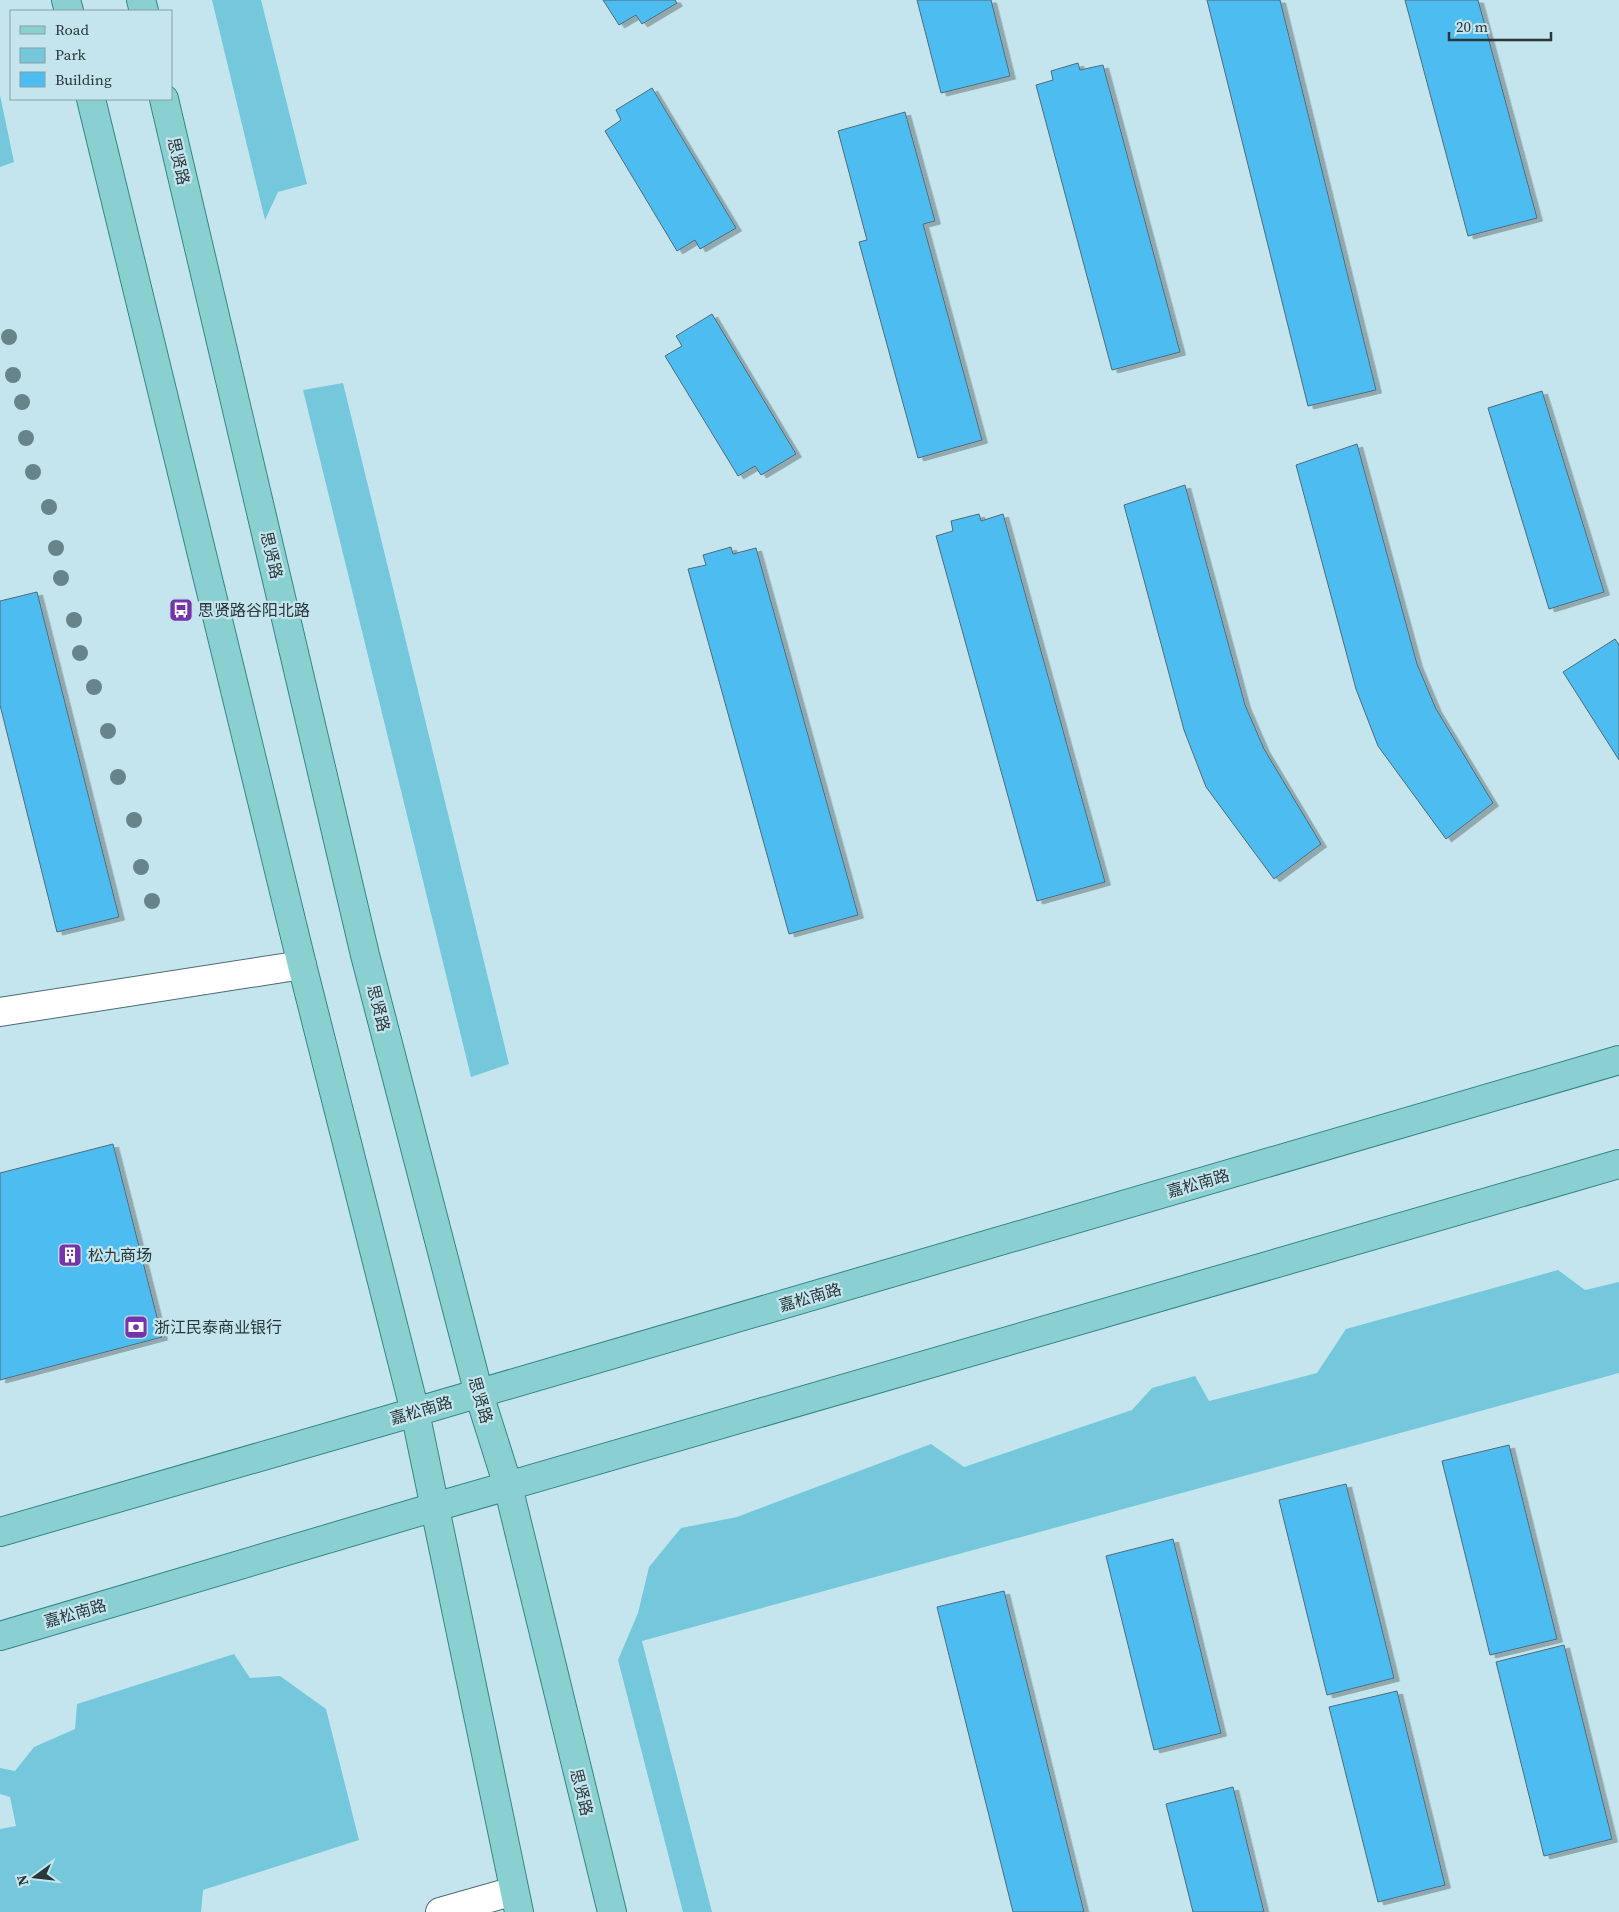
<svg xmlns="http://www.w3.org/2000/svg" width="1619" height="1912" viewBox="0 0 1619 1912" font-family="'Source Serif 4','Noto Sans SC',serif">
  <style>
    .green { fill: #75c8db }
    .building { fill: #4dbdf1; stroke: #516a78; filter: url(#shadow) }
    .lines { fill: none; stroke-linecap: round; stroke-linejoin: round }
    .minor-casing { stroke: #4c6b72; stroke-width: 30 }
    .major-casing { stroke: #368687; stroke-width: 30 }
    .minor { stroke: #fff; stroke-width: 28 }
    .major { stroke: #8ad0d0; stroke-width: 28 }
    .tree { fill: #68848b }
    .labels { text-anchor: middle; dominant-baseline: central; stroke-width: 4.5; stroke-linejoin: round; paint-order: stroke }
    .street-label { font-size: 16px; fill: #2a373a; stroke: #c4e5ed }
    .poi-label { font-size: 16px; fill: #2a373a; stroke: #c4e5ed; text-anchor: start }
  </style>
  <defs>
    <filter id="shadow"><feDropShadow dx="5.5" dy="3" stdDeviation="0" flood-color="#0004"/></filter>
  </defs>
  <rect width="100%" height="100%" fill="#c4e5ed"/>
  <path class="green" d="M212 0H261L307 184 278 192 265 220Z
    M0 95 14 162 0 167Z
    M343 383 509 1064 471 1077 303 390Z
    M1558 1270 1585 1290 1619 1282V1373L642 1641 712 1912H683L618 1660 638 1613 649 1567 681 1528 737 1517 931 1444 964 1467 1132 1410 1152 1388 1195 1376 1209 1401 1317 1373 1346 1329Z
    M234 1654 250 1678 280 1676 326 1709 359 1840 203 1890 201 1912H0V1829L16 1826 10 1797 0 1794V1768L15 1771 34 1747 75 1729 77 1704Z"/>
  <path class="building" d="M603 0H675L677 3 642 24 636 15 619 25Z
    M917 0H991L1010 76 941 93Z
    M1207 0H1280L1376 390 1308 406Z
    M1405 0H1478L1537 218 1468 236Z
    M1078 63 1080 70 1103 65 1180 352 1112 370 1036 85 1053 80 1051 71Z
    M652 88 736 228 700 249 695 240 677 251 605 131 621 120 616 110Z
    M905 112 935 221 923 224 982 440 918 458 859 242 867 240 838 131Z
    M712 314 796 454 761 475 755 466 738 476 665 356 682 346 676 336Z
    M1542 391 1604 592 1549 609 1488 408Z
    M1357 444 1417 664 1436 709 1493 803 1446 839 1378 746 1356 689 1296 465Z
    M1185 485 1245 705 1264 749 1321 844 1274 879 1206 787 1184 730 1124 505Z
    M979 514 981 521 1003 514 1105 882 1037 901 936 536 953 531 951 521Z
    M731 547 733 554 756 548 858 915 789 934 688 569 706 565 703 555Z
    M37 592 119 917 57 932 0 705V601Z
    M1615 639 1619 645V760L1563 672Z
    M113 1144 162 1337 0 1380V1173Z
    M1509 1445 1557 1639 1490 1655 1442 1461Z
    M1346 1484 1394 1678 1327 1695 1279 1500Z
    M1173 1539 1221 1733 1154 1750 1106 1556Z
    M1004 1591 1084 1912H1013L937 1607Z
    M1564 1645 1612 1839 1544 1856 1496 1662Z
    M1397 1691 1445 1885 1378 1902 1329 1707Z
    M1233 1787 1264 1912H1193L1166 1804Z"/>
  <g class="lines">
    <g class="minor-casing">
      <path id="minor" d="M0 1012 302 965
        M440 1912 514 1891"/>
    </g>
    <g class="major-casing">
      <path id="major" d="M66 0 69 11
        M141 0 144 11
        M91 99 302 965 415 1412 519 1912
        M164 99 365 955 479 1394 508 1486 612 1912
        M0 1532 415 1412 1619 1060
        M0 1636 435 1507 1619 1164"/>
    </g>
    <use href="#minor" class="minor"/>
    <use href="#major" class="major"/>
  </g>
  <g class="tree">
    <circle cx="9" cy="337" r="8"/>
    <circle cx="13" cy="375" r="8"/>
    <circle cx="22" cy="402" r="8"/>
    <circle cx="26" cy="438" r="8"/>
    <circle cx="33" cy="472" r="8"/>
    <circle cx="49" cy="507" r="8"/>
    <circle cx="56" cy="548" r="8"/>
    <circle cx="61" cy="578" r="8"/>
    <circle cx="74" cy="620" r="8"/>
    <circle cx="80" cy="653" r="8"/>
    <circle cx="94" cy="687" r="8"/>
    <circle cx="108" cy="731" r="8"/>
    <circle cx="118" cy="777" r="8"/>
    <circle cx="134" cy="820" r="8"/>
    <circle cx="141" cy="867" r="8"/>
    <circle cx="152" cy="901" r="8"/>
  </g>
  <defs>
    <g id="bus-square" transform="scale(1.25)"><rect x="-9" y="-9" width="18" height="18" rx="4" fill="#7534a9" stroke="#c4e5ed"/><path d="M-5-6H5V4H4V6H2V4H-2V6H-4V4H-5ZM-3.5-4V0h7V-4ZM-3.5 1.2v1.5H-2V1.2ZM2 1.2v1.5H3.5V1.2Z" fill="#fff"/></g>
    <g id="building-square" transform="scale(1.25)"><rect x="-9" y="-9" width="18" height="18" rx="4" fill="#7534a9" stroke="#c4e5ed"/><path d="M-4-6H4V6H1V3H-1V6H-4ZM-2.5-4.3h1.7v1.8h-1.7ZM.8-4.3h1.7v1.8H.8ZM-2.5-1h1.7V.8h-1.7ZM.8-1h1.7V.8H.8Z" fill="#fff"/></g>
    <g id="bank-square" transform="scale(1.25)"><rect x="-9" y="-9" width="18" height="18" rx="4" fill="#7534a9" stroke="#c4e5ed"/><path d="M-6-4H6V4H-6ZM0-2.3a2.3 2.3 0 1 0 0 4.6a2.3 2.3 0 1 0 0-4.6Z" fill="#fff"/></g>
  </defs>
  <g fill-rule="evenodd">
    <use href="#bus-square" x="181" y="610"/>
    <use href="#building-square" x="70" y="1255"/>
    <use href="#bank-square" x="136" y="1327"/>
  </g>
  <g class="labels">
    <g class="street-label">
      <text transform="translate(179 161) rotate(77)">思贤路</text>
      <text transform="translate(272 555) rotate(77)">思贤路</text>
      <text transform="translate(379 1008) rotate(76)">思贤路</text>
      <text transform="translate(1198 1183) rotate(-16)">嘉松南路</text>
      <text transform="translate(810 1297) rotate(-16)">嘉松南路</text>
      <text transform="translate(481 1400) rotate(74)">思贤路</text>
      <text transform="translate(421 1410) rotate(-16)">嘉松南路</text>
      <text transform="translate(75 1613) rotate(-16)">嘉松南路</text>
      <text transform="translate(582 1792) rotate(76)">思贤路</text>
    </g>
    <g class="poi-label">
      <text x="198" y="610">思贤路谷阳北路</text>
      <text x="88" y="1255">松九商场</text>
      <text x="154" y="1327">浙江民泰商业银行</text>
    </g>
  </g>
  <rect x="10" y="10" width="162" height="90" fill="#c4e5ed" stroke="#869fa5"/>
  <rect x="20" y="26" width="25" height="8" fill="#8ad0d0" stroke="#869fa5"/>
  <text x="55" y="35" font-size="15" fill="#2a373a">Road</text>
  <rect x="20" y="48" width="25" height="15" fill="#75c8db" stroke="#869fa5"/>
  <text x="55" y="60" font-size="15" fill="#2a373a">Park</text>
  <rect x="20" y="72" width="25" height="15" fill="#4dbdf1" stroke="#869fa5"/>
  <text x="55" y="85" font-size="15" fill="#2a373a">Building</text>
  <g transform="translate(35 1877) rotate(255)" stroke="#c4e5ed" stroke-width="4" paint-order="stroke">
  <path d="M0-4L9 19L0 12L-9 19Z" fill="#2a373a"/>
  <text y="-8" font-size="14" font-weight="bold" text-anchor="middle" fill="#2a373a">N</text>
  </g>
  <path d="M1449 32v8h102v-8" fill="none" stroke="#2a373a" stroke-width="2.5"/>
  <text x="1456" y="32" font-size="15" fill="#2a373a" stroke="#c4e5ed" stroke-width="4" paint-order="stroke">20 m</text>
</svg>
